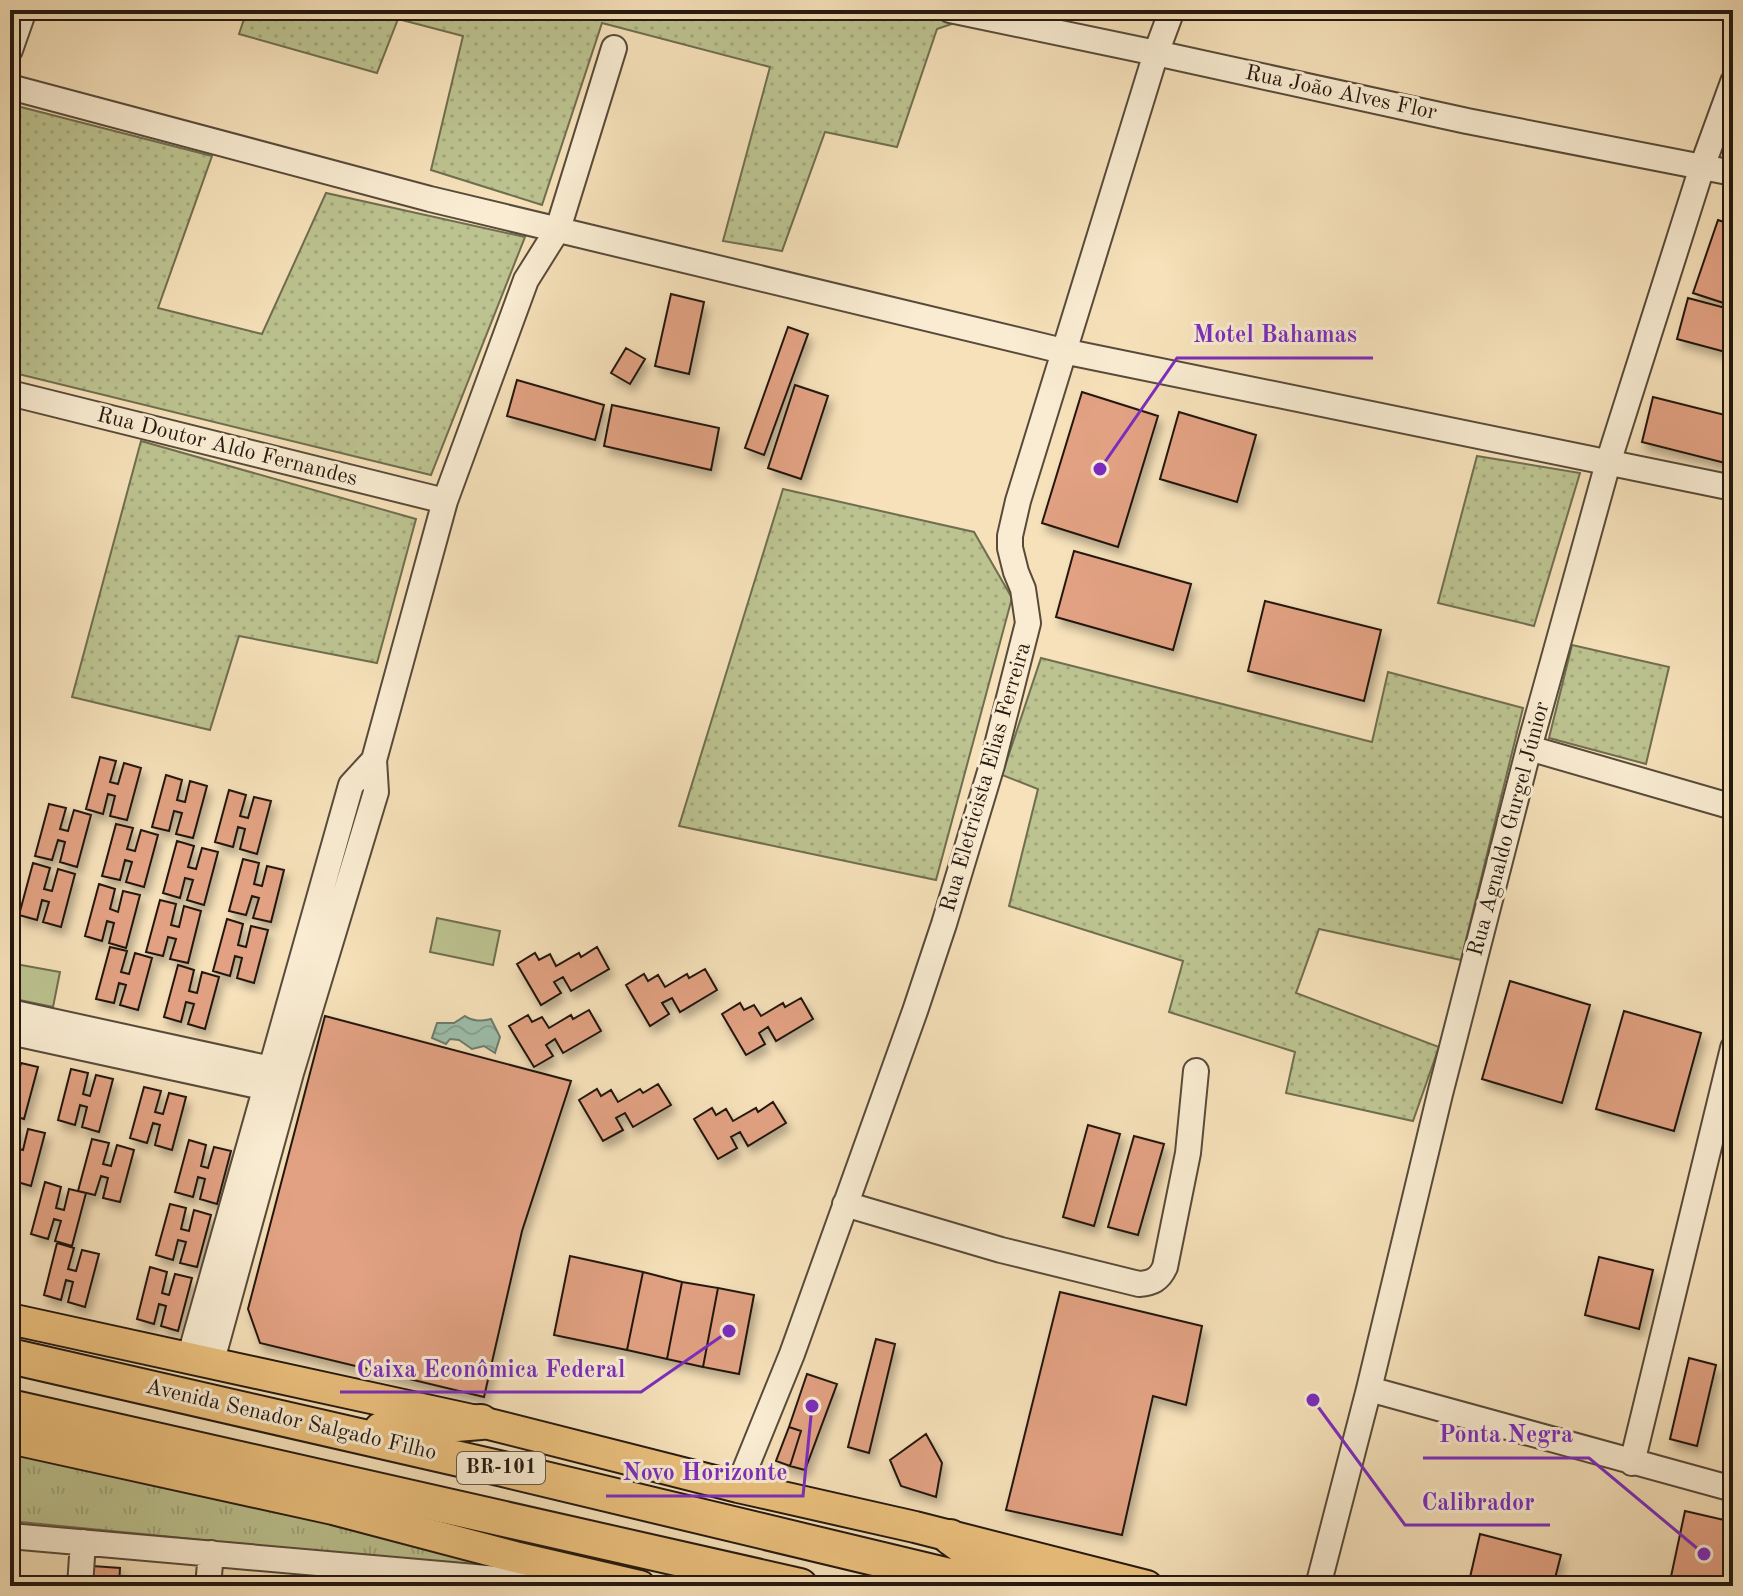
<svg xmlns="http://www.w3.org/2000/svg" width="1743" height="1596" viewBox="0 0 1743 1596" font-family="'Old Standard TT',serif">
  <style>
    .grass { fill: url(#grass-dots); stroke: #706e50; stroke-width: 2 }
    .park { fill: url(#park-tufts); stroke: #706e50; stroke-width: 2 }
    .pitch { fill: #bcc390; stroke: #706e50; stroke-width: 2 }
    .water { fill: url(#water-waves); stroke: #6d7c6d; stroke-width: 2 }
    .building { fill: #e1a182; stroke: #24180f; stroke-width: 2; filter: url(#shadow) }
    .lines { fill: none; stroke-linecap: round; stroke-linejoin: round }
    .minor-casing { stroke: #584a3a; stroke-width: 28 }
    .major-casing { stroke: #24180f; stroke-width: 34 }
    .highway-casing { stroke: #24180f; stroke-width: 38 }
    .minor { stroke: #f9ecd2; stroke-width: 24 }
    .major { stroke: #ebc07d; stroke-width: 30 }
    .highway { stroke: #ebc07d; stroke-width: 34 }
    .labels { text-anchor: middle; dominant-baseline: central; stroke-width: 6; stroke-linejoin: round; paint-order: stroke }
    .shield { fill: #f9ecd2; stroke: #64584a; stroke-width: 2 }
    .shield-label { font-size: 20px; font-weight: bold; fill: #24180f }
    .street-label { font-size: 22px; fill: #24180f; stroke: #f9ecd2 }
    .leader { fill: none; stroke: #7b2cbf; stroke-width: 3 }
    .callout-dot { fill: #7b2cbf; stroke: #f9ecd2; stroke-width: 3 }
    .callout-label { font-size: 24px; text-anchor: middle; font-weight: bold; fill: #7b2cbf; stroke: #f9ecd2; stroke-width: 6; stroke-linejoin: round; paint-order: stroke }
  </style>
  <defs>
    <pattern id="grass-dots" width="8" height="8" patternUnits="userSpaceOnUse" patternTransform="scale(2)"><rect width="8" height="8" fill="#bcc390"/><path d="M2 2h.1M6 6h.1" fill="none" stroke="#a1a77b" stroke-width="1.8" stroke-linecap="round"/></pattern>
    <pattern id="park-tufts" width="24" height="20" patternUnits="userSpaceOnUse" patternTransform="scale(2)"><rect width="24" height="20" fill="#bcc390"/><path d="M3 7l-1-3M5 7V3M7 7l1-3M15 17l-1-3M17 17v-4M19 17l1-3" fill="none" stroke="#a1a77b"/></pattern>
    <pattern id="water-waves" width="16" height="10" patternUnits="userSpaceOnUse" patternTransform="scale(2)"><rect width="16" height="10" fill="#9dbeab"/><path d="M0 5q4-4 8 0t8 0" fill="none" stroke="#87a392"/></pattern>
    <filter id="shadow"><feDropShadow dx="4" dy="7" stdDeviation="4" flood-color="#0004"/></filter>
  </defs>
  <rect width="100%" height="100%" fill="#f6e1ba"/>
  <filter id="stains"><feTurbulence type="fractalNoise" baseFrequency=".0025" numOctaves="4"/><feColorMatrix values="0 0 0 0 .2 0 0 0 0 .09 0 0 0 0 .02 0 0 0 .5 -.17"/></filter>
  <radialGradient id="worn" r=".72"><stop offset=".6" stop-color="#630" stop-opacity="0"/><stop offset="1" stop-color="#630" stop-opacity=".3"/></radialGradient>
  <path class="grass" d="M247 10H992L937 29 897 147 825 132 782 251 723 241 770 67 602 23 542 205 431 170 463 36 398 19 377 73 239 34Z
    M13 105 212 156 158 308 262 334 326 193 525 237 431 475 10 372V112Z
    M141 441 416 519 377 663 239 636 210 730 72 697Z
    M1477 456 1580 473 1534 626 1438 603Z
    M783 489 974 532 1012 598 936 880 679 826Z
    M1572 645 1669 667 1646 764 1549 738Z
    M1041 658 1372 742 1388 672 1523 708 1461 960 1319 929 1296 993 1439 1047 1413 1121 1286 1093 1295 1052 1169 1012 1183 961 1009 906 1038 789 1002 775Z"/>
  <path class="park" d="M10 1444 576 1577 10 1521Z"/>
  <path class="pitch" d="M437 918 500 931 493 965 430 952Z
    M10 963 60 972 53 1007 10 998Z"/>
  <path class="water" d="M465 1016C473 1022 481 1021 491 1019L500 1037 495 1053 484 1046 472 1049 459 1040 450 1039 446 1044 432 1038 437 1023H454Z"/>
  <path class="building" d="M1718 220 1733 225V306L1693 293Z
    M671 294 704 302 689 374 655 366Z
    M1688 298 1733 310V354L1677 339Z
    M788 327 808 334 764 455 745 448Z
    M626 348 645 359 630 384 611 373Z
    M517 380 604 405 595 440 507 416Z
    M795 385 828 396 801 479 768 468Z
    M1082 392 1158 416 1118 547 1042 523Z
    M1653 397 1733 417V465L1642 442Z
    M612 405 719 428 711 470 604 446Z
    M1179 412 1256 435 1237 502 1160 479Z
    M1074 551 1191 584 1173 650 1056 617Z
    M1265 601 1381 630 1364 701 1248 671Z
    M100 757 116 761 110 782 118 784 124 763 141 768 127 820 110 816 115 796 108 794 103 814 86 809Z
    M166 775 182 780 177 800 185 802 190 781 207 786 193 838 176 834 182 813 174 811 169 831 152 827Z
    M229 790 246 795 240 816 248 818 254 797 271 801 257 854 240 849 245 829 238 827 233 847 215 842Z
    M49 804 66 808 60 829 68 831 74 810 91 815 77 867 60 862 65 842 58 840 52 860 35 856Z
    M116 824 133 828 127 849 135 851 141 830 158 835 144 887 126 882 132 862 125 860 120 880 102 876Z
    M177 841 194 846 188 867 196 869 202 848 218 852 204 905 187 900 193 880 185 878 180 898 163 893Z
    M243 859 259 863 254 884 262 886 267 866 284 870 271 922 253 918 259 898 252 896 246 915 229 911Z
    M33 863 50 868 44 889 52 891 58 869 75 874 61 927 43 922 49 902 42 900 37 920 19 915Z
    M99 884 115 889 110 909 118 912 123 891 140 895 126 948 109 943 114 923 107 921 102 941 85 936Z
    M160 900 176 904 171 925 179 927 184 906 201 911 188 963 170 959 176 939 168 937 163 956 146 952Z
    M227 919 243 924 238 945 246 947 251 926 268 930 254 983 237 978 242 958 235 956 230 976 213 971Z
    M110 947 127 951 121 972 129 974 135 953 152 958 138 1010 120 1005 126 985 119 983 114 1003 96 999Z
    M597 947 609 969 571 991 563 977 554 982 561 993 541 1005 517 964 535 953 539 960 550 954 556 966 579 953 581 957Z
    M178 965 194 970 189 991 197 993 202 972 219 977 205 1029 188 1024 194 1004 186 1002 181 1022 164 1017Z
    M705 969 717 990 680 1012 672 998 662 1003 669 1014 650 1026 626 985 644 974 648 981 658 975 665 987 687 974 689 978Z
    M1510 981 1590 1005 1562 1103 1482 1079Z
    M801 998 813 1019 776 1041 768 1027 759 1033 765 1044 746 1055 722 1014 740 1003 744 1010 754 1005 761 1016 783 1003 785 1007Z
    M589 1010 601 1031 563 1053 555 1039 546 1045 553 1056 534 1067 509 1026 528 1015 532 1022 542 1017 549 1028 571 1015 573 1019Z
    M1624 1011 1701 1033 1674 1131 1596 1109Z
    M325 1016 571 1081 522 1231 484 1397 260 1343 248 1309Z
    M21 1063 38 1067 24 1119 10 1115 13 1095 10 1094V1082L16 1084Z
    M71 1069 88 1073 83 1094 90 1096 96 1075 113 1079 99 1132 82 1127 87 1107 80 1105 75 1125 58 1120Z
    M658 1084 671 1105 633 1127 625 1113 616 1118 623 1130 603 1141 579 1100 597 1089 601 1096 611 1090 618 1102 640 1089 643 1093Z
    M144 1087 161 1091 155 1112 163 1114 169 1093 186 1097 172 1150 155 1145 160 1125 153 1123 147 1143 130 1138Z
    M773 1102 786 1123 748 1146 740 1132 731 1137 737 1148 718 1159 694 1119 712 1108 716 1115 726 1109 733 1121 756 1108 758 1112Z
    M10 1124 20 1127 15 1148 23 1150 28 1129 45 1133 31 1186 14 1181 19 1161 12 1159 10 1167Z
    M1088 1125 1120 1134 1094 1226 1063 1217Z
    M1134 1136 1164 1144 1138 1235 1108 1227Z
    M92 1139 109 1143 103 1164 111 1166 117 1145 134 1150 120 1202 103 1198 108 1178 101 1176 95 1195 78 1191Z
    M189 1140 206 1145 201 1166 208 1168 214 1147 231 1151 217 1204 200 1199 205 1179 198 1177 193 1197 175 1192Z
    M45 1182 61 1187 56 1208 64 1210 69 1189 86 1193 72 1246 55 1241 61 1221 54 1219 48 1239 31 1234Z
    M170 1204 186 1208 181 1229 189 1231 194 1210 211 1215 197 1267 180 1263 186 1242 178 1240 173 1260 156 1255Z
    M57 1243 74 1248 68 1269 76 1271 82 1250 99 1254 85 1307 68 1302 73 1282 66 1280 61 1300 44 1295Z
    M570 1256 643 1272 627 1350 554 1335Z
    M1599 1257 1653 1270 1639 1329 1585 1315Z
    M150 1267 167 1272 162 1293 169 1295 175 1274 192 1278 178 1331 161 1326 166 1306 159 1304 154 1324 137 1319Z
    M643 1272 682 1282 667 1359 627 1350Z
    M682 1282 718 1288 703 1367 667 1359Z
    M718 1288 754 1295 739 1374 703 1367Z
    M1060 1292 1202 1326 1186 1405 1153 1396 1122 1535 1006 1510Z
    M876 1339 895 1344 869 1453 848 1447Z
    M1689 1358 1716 1365 1697 1446 1670 1439Z
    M807 1374 837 1384 805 1470 790 1466 801 1431 789 1427Z
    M789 1427 801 1431 790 1466 776 1461Z
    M926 1434 942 1463 936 1497 901 1486 890 1460Z
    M1685 1511 1733 1522V1586H1669Z
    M1480 1534 1561 1555 1553 1586H1468Z
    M92 1566 120 1568 119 1586H90Z"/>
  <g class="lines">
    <g class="minor-casing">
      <path id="minor" d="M950 10 1156 53 1467 121 1733 173
        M10 50 24 10
        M10 87 430 199 1063 351 1733 488
        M10 393 445 501
        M1529 748 1733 807
        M10 1012 285 1072
        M10 1032 281 1091
        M845 1204 1001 1250 1139 1284C1152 1283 1159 1280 1165 1267L1188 1153 1196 1071
        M189 1359 351 785 374 760
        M211 1364 291 1073 376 792 374 760 445 501 526 280 558 229 614 48
        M1369 1389 1733 1489
        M1632 1463 1733 1048
        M738 1487 792 1354 915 1011 944 924 992 765 1028 623 1023 589 1016 572 1010 548V536L1018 501 1156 53 1172 10
        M10 1536 578 1586
        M80 1586 83 1542
        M208 1586 211 1553
        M1318 1586 1369 1389 1440 1094 1529 748 1608 463 1702 167 1733 82"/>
    </g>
    <g class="major-casing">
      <path id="major" d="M10 1319 481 1422 738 1487 915 1527 1147 1586
        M10 1438 333 1509 515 1557 640 1586"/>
    </g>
    <g class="highway-casing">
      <path id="highway" d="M10 1356 503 1469 991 1586
        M10 1407 800 1586
        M381 1430 481 1422
        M950 1537 976 1556 1030 1586"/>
    </g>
    <use href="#minor" class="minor"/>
    <use href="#major" class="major"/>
    <use href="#highway" class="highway"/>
  </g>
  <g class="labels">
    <rect class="shield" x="457" y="1452" width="88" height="32" rx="6"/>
    <g class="shield-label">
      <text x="501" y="1468">BR-101</text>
    </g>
    <g class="street-label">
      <text transform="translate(1341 93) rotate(12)">Rua João Alves Flor</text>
      <text transform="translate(227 447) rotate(14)">Rua Doutor Aldo Fernandes</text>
      <text transform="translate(986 777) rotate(-74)">Rua Eletricista Elias Ferreira</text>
      <text transform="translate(1509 829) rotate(-75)">Rua Agnaldo Gurgel Júnior</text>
      <text transform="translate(291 1420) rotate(13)">Avenida Senador Salgado Filho</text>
    </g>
  </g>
  <path class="leader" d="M1100 469L1177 358H1373M729 1331L641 1392H340M1704 1554L1589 1458H1423M812 1406L803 1496H606M1313 1400L1405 1525H1550"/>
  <g class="callout-dot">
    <circle cx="1100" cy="469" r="8"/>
    <circle cx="729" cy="1331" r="8"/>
    <circle cx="1704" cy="1554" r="8"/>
    <circle cx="812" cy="1406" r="8"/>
    <circle cx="1313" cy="1400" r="8"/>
  </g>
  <g class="callout-label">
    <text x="1275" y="342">Motel Bahamas</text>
    <text x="491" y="1377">Caixa Econômica Federal</text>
    <text x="1506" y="1442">Ponta Negra</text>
    <text x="705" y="1480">Novo Horizonte</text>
    <text x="1478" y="1510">Calibrador</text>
  </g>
  <rect width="1743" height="1596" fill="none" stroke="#f6e1ba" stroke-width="40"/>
  <rect x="12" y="12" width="1719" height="1572" fill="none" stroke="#24180f" stroke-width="4"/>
  <rect x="20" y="20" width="1703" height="1556" fill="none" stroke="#24180f" stroke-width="2"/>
  <rect width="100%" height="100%" filter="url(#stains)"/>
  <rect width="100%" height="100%" fill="url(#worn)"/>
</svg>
